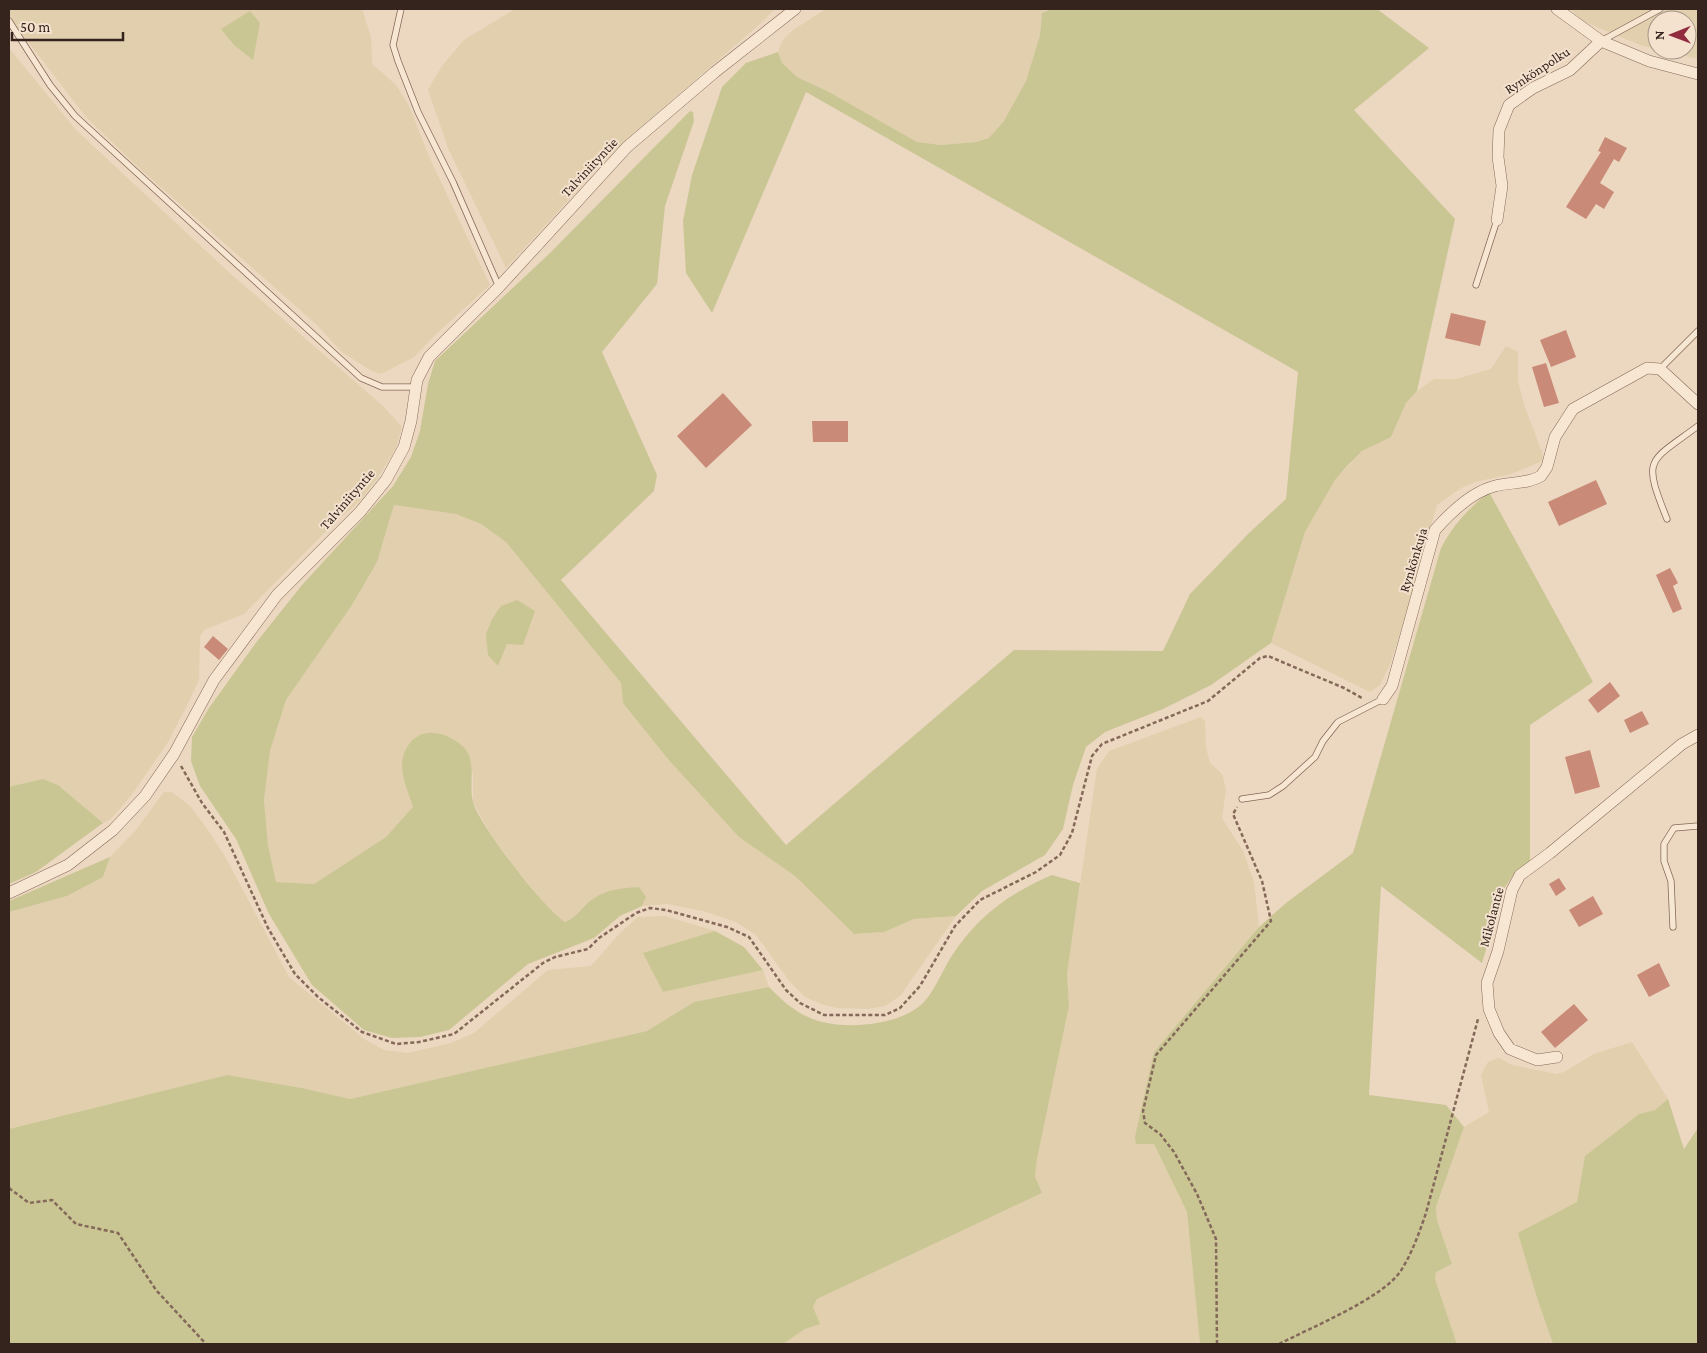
<svg xmlns="http://www.w3.org/2000/svg" width="1707" height="1353" viewBox="0 0 1707 1353" font-family="'Crimson Pro',serif">
  <style>
    .farmland { fill: #e1cfad }
    .green { fill: #c9c694 }
    .building { fill: #c98a77 }
    .lines { fill: none; stroke-linecap: round; stroke-linejoin: round }
    .lane-casing { stroke: #846859; stroke-width: 7 }
    .street-casing { stroke: #846859; stroke-width: 12 }
    .path { stroke: #846859; stroke-width: 2.5; stroke-dasharray: 4 2.5; stroke-linecap: butt }
    .lane { stroke: #f7e6d2; stroke-width: 5.5 }
    .street { stroke: #f7e6d2; stroke-width: 11 }
    .labels { text-anchor: middle; dominant-baseline: central; stroke-width: 4; stroke-linejoin: round; paint-order: stroke }
    .street-label { font-size: 14px; fill: #34241d; stroke: #f4e2cf }
  </style>
  <rect width="100%" height="100%" fill="#ecd7c0"/>
  <path class="farmland" d="M9 9H362L371 37 372 64 396 85 409 106 430 159 490 285 434 336 414 357 381 374 372 371 343 353 316 324 138 167 86 117 23 35 9 15Z
    M515 9H775L760 24 629 137 597 169 506 268 448 148 428 90 442 66 464 40Z
    M826 9H1052L1042 13 1040 35 1026 81 1003 124 989 138 976 142 941 145 917 142 829 92 797 77 782 63 778 52 782 41 793 30Z
    M1570 9H1698V59L1661 50H1687V20H1657V49L1643 46 1582 21Z
    M9 48 76 130 232 275 383 406 402 427 396 448 377 479 360 501 333 524 244 614 204 630 200 636 199 680 188 703 168 742 133 793 111 819 103 823 58 785 43 779 12 786 9 788Z
    M1506 346 1518 352V381L1524 405 1545 460 1511 474 1475 482 1461 488 1437 505 1408 608 1391 662 1380 685 1370 692 1271 643 1305 532 1335 480 1362 451 1391 437 1406 403 1417 391 1434 379H1456L1491 369Z
    M394 505 456 514 481 524 506 542 621 683 623 703 739 837 795 876 854 934 884 932 914 919 956 916 900 996 885 1006 868 1009 837 1008 821 1004 805 997 790 982 756 935 736 922 703 911 667 904 642 906 646 897H595L575 918 565 922 555 916 512 864 490 833 473 802V773L403 775 414 807 386 837 314 884 276 882 268 845 264 800 270 751 286 700 352 605 377 562Z
    M1201 717 1205 721 1206 748 1210 763 1222 774 1226 789 1222 818 1243 851 1254 882 1259 927 1154 1052 1136 1144H1154L1187 1212 1200 1344H783L805 1329 819 1324 813 1307 817 1299 1042 1193 1035 1176 1037 1159 1069 1006 1067 974 1097 769 1109 751Z
    M164 792H172L190 806 208 830 227 860 289 977 364 1039 384 1050 408 1053 451 1043 474 1033 548 970 591 966 621 932 638 917 665 916 715 931 644 953 663 992 763 970 769 987 694 1002 647 1031 350 1099 302 1088 227 1075 9 1129V912L67 896 103 877 110 857 136 830Z
    M1632 1042 1668 1099 1655 1110 1639 1114 1585 1156 1577 1202 1519 1233 1538 1301 1553 1344H1457L1435 1279V1272L1452 1264 1437 1220 1436 1207 1464 1127 1489 1112 1481 1075 1488 1062 1499 1058 1512 1065 1556 1074 1564 1072 1594 1054Z"/>
  <path class="green" d="M1052 9H1377L1429 48 1354 110 1455 219 1417 391 1406 403 1391 437 1362 451 1347 466 1335 480 1305 532 1271 643 1211 685 1163 709 1105 732 1086 747 1073 785 1063 829 1045 855 982 891 956 916 914 919 884 932 854 934 795 876 739 837 668 759 623 703 621 683 506 542 481 524 456 514 394 505 377 562 352 605 286 700 270 751 264 800 268 845 276 882 314 884 386 837 413 807C406 785 394 763 410 743 415 736 425 732 433 733 445 733 463 743 468 753 475 769 469 786 473 802 479 825 545 910 565 922 579 917 583 904 596 897 609 889 624 888 639 887L646 897 642 906 620 916 594 938 528 964 449 1030 420 1037 392 1038 364 1030 312 985 269 914 236 839 200 786 191 761 192 737 209 708 255 644 302 585 393 486 411 457 420 431 428 384 435 361 550 253 690 111 693 112 694 121 665 206 657 284 602 352 657 475 654 491 561 580 786 845 1014 650 1163 651 1190 594 1249 533 1286 499 1298 372 806 92 712 313 686 273 683 221 692 175 722 87 746 63 778 52 782 63 797 77 829 92 917 142 941 145 976 142 989 138 1004 121 1026 81 1040 35 1042 13Z
    M250 11 260 23 253 60 234 45 221 29Z
    M1489 492 1593 682 1530 725V862L1516 871 1505 887 1482 963 1381 886 1369 1095 1446 1105 1464 1127 1436 1207 1437 1220 1452 1264 1436 1272 1435 1279 1457 1344H1200L1187 1212 1154 1144H1136L1135 1137 1154 1052 1259 927 1286 903 1353 853 1441 548C1453 525 1468 509 1489 492Z
    M517 600 535 611 523 645 507 644 498 666 488 655 486 634 492 619 501 606Z
    M43 779 58 785 103 823 36 872 9 884V788L12 786Z
    M110 857 103 877 67 896 9 912V901Z
    M1052 875 1080 883 1067 974 1069 1006 1037 1159 1035 1176 1042 1193 817 1299 813 1307 820 1324 805 1329 783 1344H9V1129L227 1075 302 1088 350 1099 647 1031 694 1002 769 987C781 999 792 1010 808 1017 836 1031 896 1027 921 1005 932 996 943 970 951 957 978 916 1008 894 1052 875Z
    M715 931 744 947 763 970 663 992 643 953Z
    M1668 1099 1684 1149 1698 1128V1344H1553L1538 1301 1518 1233 1577 1202 1585 1156 1639 1114 1655 1110Z"/>
  <path class="building" d="M1605 137 1627 148 1619 162 1614 159 1600 183 1614 192 1604 209 1596 204 1586 219 1566 207 1601 152 1598 151Z
    M1451 313 1486 321 1480 346 1445 338Z
    M1566 330 1576 357 1551 367 1540 340Z
    M1546 363 1559 403 1544 407 1532 367Z
    M723 393 752 425 706 468 677 436Z
    M812 421H848V442H813Z
    M1596 480 1607 504 1559 526 1548 502Z
    M1670 568 1678 583 1673 586 1682 609 1673 613 1656 575Z
    M213 636 228 649 219 660 204 647Z
    M1610 682 1620 696 1598 713 1588 700Z
    M1642 711 1649 724 1630 733 1624 720Z
    M1590 750 1600 787 1575 794 1565 757Z
    M1559 878 1566 889 1556 896 1549 884Z
    M1593 896 1603 914 1579 927 1569 910Z
    M1659 963 1670 986 1649 997 1637 975Z
    M1574 1004 1588 1020 1555 1048 1541 1032Z"/>
  <g class="lines">
    <g class="lane-casing">
      <path id="lane" d="M401 9 393 45 398 61 418 112 453 182 499 287
        M9 21 50 85 75 116 361 378 382 387H416
        M1603 40 1660 9
        M1476 285 1497 220
        M1660 369 1698 331
        M1667 519C1642 457 1648 463 1698 426
        M1242 799 1269 795 1283 786 1315 757 1323 741 1338 722 1383 699
        M1673 927 1671 881 1664 861V844L1674 828 1698 826"/>
    </g>
    <g class="street-casing">
      <path id="street" d="M1557 9 1601 41 1649 61 1698 74
        M1497 220 1502 186 1498 157 1499 130 1509 105 1533 88 1570 70 1601 41
        M1383 699 1392 686 1435 530C1450 513 1471 492 1495 486 1509 482 1528 484 1541 476L1547 467 1555 437 1573 409 1647 368 1660 369 1698 404
        M9 893 68 865 113 830 145 796 174 754 214 680 277 595 360 512 386 480 404 447 411 421 417 380 429 357 499 287 627 147 715 72 795 9
        M1557 1057 1537 1060 1510 1049 1499 1033 1489 1009 1487 983 1498 951 1512 890 1520 875 1550 853 1682 744 1698 735"/>
    </g>
    <path class="path" d="M181 766 202 803 224 832 268 928 295 974 318 997 362 1032 396 1044 419 1042 454 1034 543 963 555 957 588 949 599 938 636 913 650 908 666 910 727 927 749 937 786 990 800 1003 824 1015H885L900 1008 920 986 955 926 980 900 1036 872 1060 855 1072 833 1092 756 1102 744 1208 701 1260 658 1268 656 1344 688 1362 698
      M9 1188 29 1203 52 1200 76 1224 118 1233 156 1290 206 1344
      M1217 1344 1216 1239 1197 1194 1174 1152 1160 1134 1145 1123 1143 1111 1156 1055 1271 921 1262 881 1233 814 1237 807
      M1279 1344C1310 1328 1381 1299 1400 1272 1412 1254 1419 1233 1426 1213L1478 1019"/>
    <use href="#lane" class="lane"/>
    <use href="#street" class="street"/>
  </g>
  <g class="labels">
    <g class="street-label">
      <text transform="translate(1537 70) rotate(-33)">Rynkönpolku</text>
      <text transform="translate(589 167) rotate(-47)">Talviniityntie</text>
      <text transform="translate(347 499) rotate(-49)">Talviniityntie</text>
      <text transform="translate(1413 560) rotate(-73)">Rynkönkuja</text>
      <text transform="translate(1491 917) rotate(-75)">Mikolantie</text>
    </g>
  </g>
  <rect width="1707" height="1353" fill="none" stroke="#34241d" stroke-width="20"/>
  <g transform="translate(1672 35) rotate(269)"><circle r="24" fill="#f4e2cf" stroke="#a79688"/>
  <path d="M0-4L9 19L0 12L-9 19Z" fill="#912b3e"/>
  <text y="-8" font-size="14" font-weight="bold" text-anchor="middle" fill="#34241d">N</text>
  </g>
  <path d="M12 32v8h111v-8" fill="none" stroke="#34241d" stroke-width="2.5"/>
  <text x="20" y="32" font-size="15" fill="#34241d" stroke="#f4e2cf" stroke-width="4" paint-order="stroke">50 m</text>
</svg>
